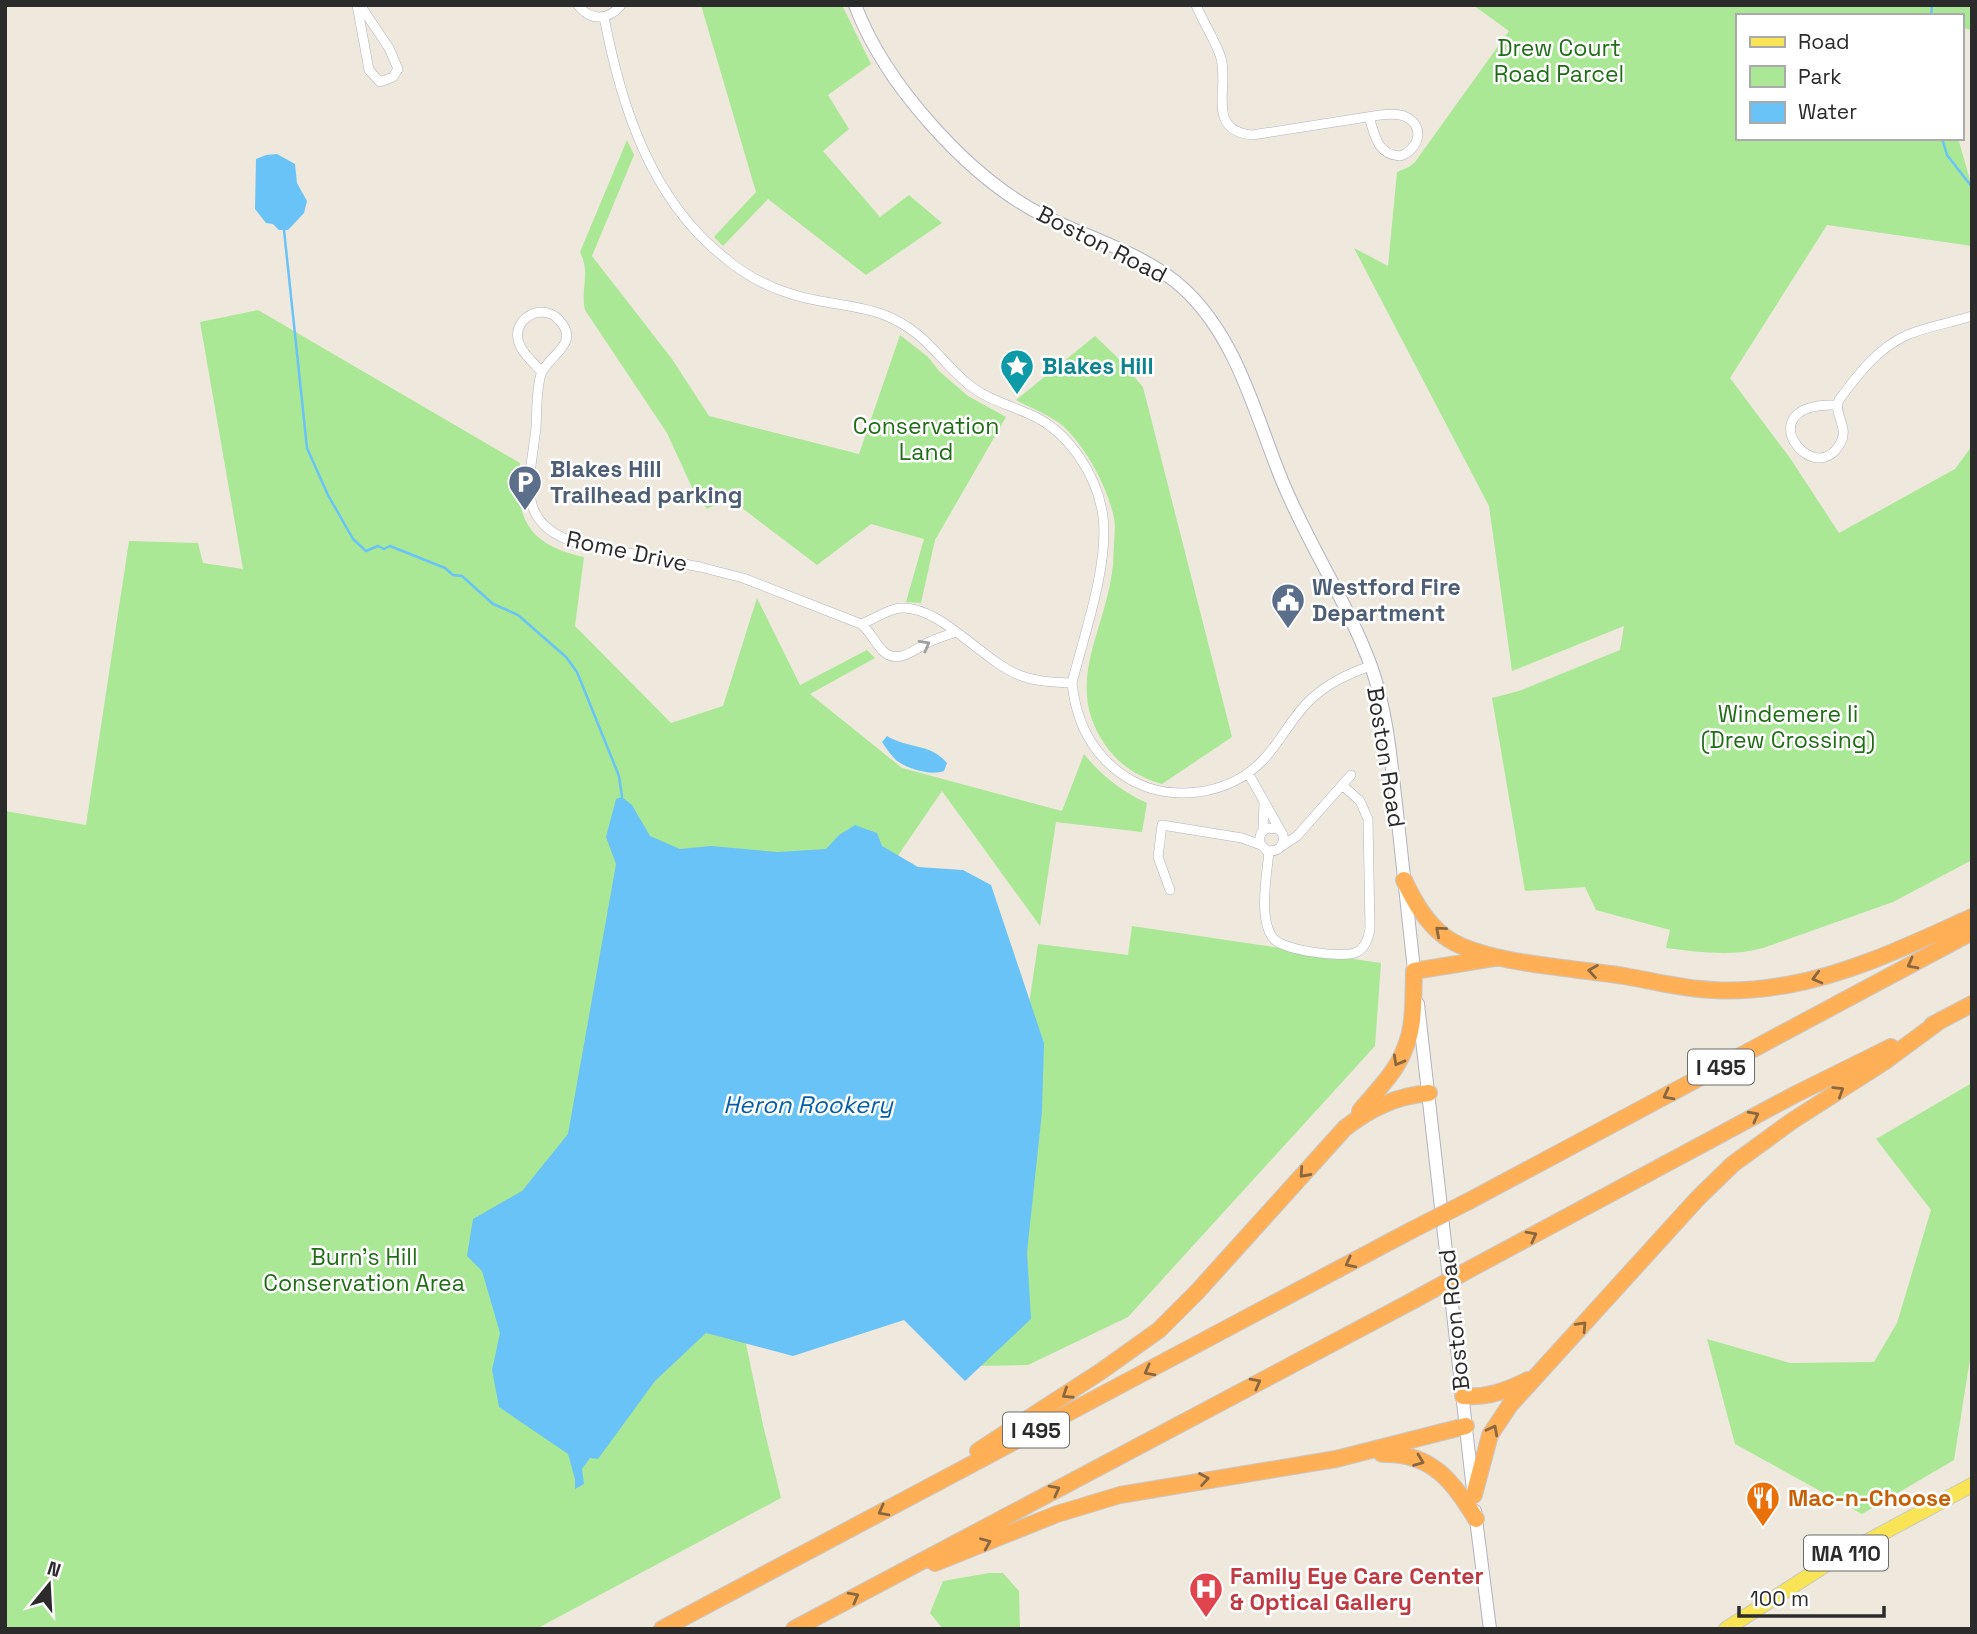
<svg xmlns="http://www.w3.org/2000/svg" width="1977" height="1634" viewBox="0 0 1977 1634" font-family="'Space Grotesk',sans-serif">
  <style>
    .green { fill: #aae896 }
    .water { fill: #6ac3f6 }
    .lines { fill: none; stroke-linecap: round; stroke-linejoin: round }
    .stream { stroke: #6ac3f6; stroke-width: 2.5 }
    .street-casing { stroke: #b1b2c0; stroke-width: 10 }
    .secondary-casing { stroke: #b1b2c0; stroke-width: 14 }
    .primary-casing { stroke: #c8c8c8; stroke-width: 16 }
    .highway-casing { stroke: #c8c8c8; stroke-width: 18 }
    .street { stroke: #fff; stroke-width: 9 }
    .secondary { stroke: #fff; stroke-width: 12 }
    .primary { stroke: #f9e456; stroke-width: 14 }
    .highway { stroke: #ffb057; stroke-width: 16 }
    .highway-bridge-casing { stroke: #c8c8c8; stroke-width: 18; stroke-linecap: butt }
    .highway-bridge { stroke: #ffb057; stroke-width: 16 }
    .oneway { stroke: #a0a0a0 }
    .oneway2 { stroke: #8a673f }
    .labels { text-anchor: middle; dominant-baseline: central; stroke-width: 5; stroke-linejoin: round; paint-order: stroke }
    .shield { fill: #fff; stroke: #6b6b6b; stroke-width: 2 }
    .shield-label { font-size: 21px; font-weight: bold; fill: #2b2b2b }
    .park-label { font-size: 23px; fill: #1f6e16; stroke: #fff }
    .street-label { font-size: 23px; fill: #2b2b2b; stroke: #fff }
    .culture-label { font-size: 23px; font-weight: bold; fill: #0d838f; stroke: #fff; text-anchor: start }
    .service-label { font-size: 23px; font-weight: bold; fill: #4e5e75; stroke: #fff; text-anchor: start }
    .food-label { font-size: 23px; font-weight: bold; fill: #c56008; stroke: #fff; text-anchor: start }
    .health-label { font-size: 23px; font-weight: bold; fill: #be3a42; stroke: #fff; text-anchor: start }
    .water-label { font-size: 24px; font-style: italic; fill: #055fa6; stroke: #fff }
  </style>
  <rect width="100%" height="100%" fill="#eee8dd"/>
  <path class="green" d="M701 5H842L871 64 828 95 849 129 823 151 880 217 909 195 942 223 866 275 768 199 723 246 714 237 756 192Z
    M1473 5H1972V30L1961 28V16H1737V138H1958L1972 187V246L1827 225 1730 378 1790 458 1839 533 1955 469 1972 446V860L1893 902 1763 948C1731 957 1699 952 1666 948L1670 930 1596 910 1585 887 1525 891 1492 698 1519 691 1620 650 1624 626 1512 671 1489 506 1354 248 1388 266 1397 172 1409 167 1415 162 1509 31Z
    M627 140 634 155 592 256 672 359 709 416 859 454 900 335 928 357 939 371 968 396 1006 417 935 540 921 603 906 602 924 539 871 524 817 565 729 498 707 509 694 492 667 433 585 310C580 288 591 274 580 252Z
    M258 310 520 463C514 518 528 545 584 557L575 626 671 723 723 706 757 598 800 685 867 650 875 658 810 694 902 768 1062 811 1084 754C1102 776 1121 791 1147 803L1142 832 1056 822 1040 926 942 791 783 1024 672 990 763 1425 781 1498 536 1629H5V811L86 825 129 541 198 543 203 563 243 569 200 322Z
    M1095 336 1116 356 1143 387 1232 737 1162 784C1140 778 1119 765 1106 746 1063 686 1104 634 1112 572 1114 563 1113 554 1114 545 1114 537 1116 527 1114 518 1108 488 1086 447 1063 426 1050 415 1031 408 1016 400Z
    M1132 926 1381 963 1375 1046 1128 1317 1028 1365 975 1366 1038 944 1128 955Z
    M1972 1083V1346L1954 1460 1862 1514 1735 1444 1707 1339 1790 1363 1874 1362 1897 1323 1931 1210 1876 1139Z
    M989 1573H1003L1019 1591 1020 1629H943L930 1613 943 1581Z"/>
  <path class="water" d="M277 154 295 164 297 183 307 201 304 213 288 230H279L273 224 266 223 255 209 256 159 266 155Z
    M887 736C908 749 931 743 947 763L944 771C931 776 907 769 896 760 891 755 886 748 882 742Z
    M622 797 632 805 650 836 680 849 711 846 777 852 826 849 839 835 855 825 877 833 882 846 918 867 963 870 991 885 1044 1043 1042 1112 1027 1252 1031 1319 965 1381 904 1320 793 1356 706 1333 655 1381 598 1459 590 1458 582 1469 584 1484 575 1489V1479L568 1454 499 1407 492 1370 500 1333 482 1271 467 1256 473 1219 522 1191 568 1134 616 864 606 837 616 799Z"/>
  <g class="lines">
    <path class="stream" d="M1931 16 1932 5
      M1942 138 1947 155 1972 187
      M284 230 307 448 328 495 353 539 366 551 378 546 384 549 390 546 445 568 453 575 462 576 493 604 518 615 566 657 577 672 619 776 622 797"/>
    <g class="street-casing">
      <path id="street" d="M357 5 369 70 380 82 393 77 398 69 389 48 360 5
        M578 5C590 21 608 21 621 5
        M1196 5C1203 22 1214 38 1220 55 1231 85 1204 130 1252 135L1380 115C1389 114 1400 113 1408 118 1426 129 1417 151 1400 156 1377 155 1375 135 1369 117
        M604 17C621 106 651 200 725 258 752 281 786 295 820 301 841 305 862 307 882 314 926 331 936 357 968 384 986 399 1007 404 1029 414 1068 430 1098 476 1103 517 1109 565 1084 635 1072 683 1076 722 1092 755 1126 777 1168 804 1230 796 1264 759 1281 741 1292 717 1310 700 1328 683 1348 674 1370 666
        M542 372C530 359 508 342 522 322 526 317 532 313 540 312 547 312 554 314 559 320 582 344 547 356 541 374 536 391 537 411 536 428 530 480 514 524 577 543L700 567 743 578 861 624C871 632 874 642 882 650 897 666 915 649 929 642 938 638 947 635 956 632
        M1837 405C1744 402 1815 494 1841 442 1849 427 1833 414 1839 400 1858 374 1878 348 1907 335 1928 326 1951 323 1972 316
        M861 624C875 619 887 609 901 608 939 605 983 661 1019 675 1036 682 1054 682 1072 683
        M1248 773 1283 835C1285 847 1277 853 1266 850L1259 842 1261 833 1267 828 1278 829
        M1263 830 1264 803
        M1282 846 1297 836 1351 775
        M1269 851C1267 875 1258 918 1273 938 1281 950 1344 959 1357 952 1366 947 1368 938 1370 929L1368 819 1360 801 1342 785
        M1170 890 1158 857 1162 825 1242 838 1261 845"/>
    </g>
    <g class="secondary-casing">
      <path id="secondary" d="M855 5C885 84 967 176 1042 215 1087 238 1147 254 1184 289 1237 338 1255 414 1281 478 1307 543 1347 601 1371 666 1388 714 1391 763 1397 813 1403 868 1409 923 1415 979
        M1418 1004 1473 1490
        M1475 1511 1490 1629"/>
    </g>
    <g class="primary-casing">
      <path id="primary" d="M1726 1629 1838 1557 1972 1485"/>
    </g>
    <g class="highway-casing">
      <path id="highway" d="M1404 880C1414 901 1425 921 1444 936 1480 964 1577 968 1624 976 1654 981 1683 989 1713 990 1738 992 1763 989 1787 985 1853 973 1912 944 1972 917
        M1932 1025 1972 1004
        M1360 1111C1376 1091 1396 1073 1405 1048 1415 1025 1413 996 1414 971L1494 958
        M1469 1201 1972 932
        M1472 1268 1794 1095 1891 1047
        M1463 1396C1487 1398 1506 1391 1528 1380
        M978 1451 1100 1372 1159 1330 1197 1292 1345 1128C1371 1108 1396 1096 1429 1093
        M1382 1454C1432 1452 1453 1482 1476 1519
        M1474 1495 1490 1435 1510 1405 1698 1198 1733 1164 1792 1121 1884 1062 1941 1020
        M935 1563 1057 1514 1120 1495 1336 1459 1466 1426
        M662 1629 1410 1231
        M794 1629 1414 1300"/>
    </g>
    <use href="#street" class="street"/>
    <use href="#secondary" class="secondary"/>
    <use href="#primary" class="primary"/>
    <use href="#highway" class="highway"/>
    <g class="highway-bridge-casing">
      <path id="highway-bridge" d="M1410 1231 1469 1201
        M1414 1300 1472 1268"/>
    </g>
    <use href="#highway-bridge" class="highway-bridge"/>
  </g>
  <defs><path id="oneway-chevron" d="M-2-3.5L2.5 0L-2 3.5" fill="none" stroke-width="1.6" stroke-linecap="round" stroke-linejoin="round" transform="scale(1.75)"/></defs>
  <use class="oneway" href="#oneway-chevron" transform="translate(925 645) rotate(-29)"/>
  <g class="oneway2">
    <use href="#oneway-chevron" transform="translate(1440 931) rotate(-139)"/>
    <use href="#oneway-chevron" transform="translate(1912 964) rotate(152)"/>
    <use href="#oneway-chevron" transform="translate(1593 971) rotate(-171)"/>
    <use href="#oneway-chevron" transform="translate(1817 978) rotate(165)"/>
    <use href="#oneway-chevron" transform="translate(1398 1061) rotate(119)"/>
    <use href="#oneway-chevron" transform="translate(1839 1091) rotate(-32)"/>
    <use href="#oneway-chevron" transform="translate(1668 1095) rotate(152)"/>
    <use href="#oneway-chevron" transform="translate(1754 1116) rotate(-28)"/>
    <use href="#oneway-chevron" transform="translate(1304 1173) rotate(132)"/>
    <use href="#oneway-chevron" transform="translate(1532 1236) rotate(-28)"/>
    <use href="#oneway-chevron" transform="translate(1350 1263) rotate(153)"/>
    <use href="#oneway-chevron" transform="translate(1582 1326) rotate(-47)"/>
    <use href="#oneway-chevron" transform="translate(1149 1371) rotate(152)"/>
    <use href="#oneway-chevron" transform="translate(1256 1383) rotate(-28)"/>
    <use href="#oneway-chevron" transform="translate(1067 1394) rotate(147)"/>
    <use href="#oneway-chevron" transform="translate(1493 1430) rotate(-62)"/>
    <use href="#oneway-chevron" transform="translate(1419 1461) rotate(21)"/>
    <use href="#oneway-chevron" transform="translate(1204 1479) rotate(-9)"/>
    <use href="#oneway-chevron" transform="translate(1055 1490) rotate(-28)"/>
    <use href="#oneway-chevron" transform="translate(883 1511) rotate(152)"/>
    <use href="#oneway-chevron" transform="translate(986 1543) rotate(-23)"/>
    <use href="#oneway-chevron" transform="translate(854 1597) rotate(-28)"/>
  </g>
  <defs>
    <g id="sight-pin" transform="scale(1.75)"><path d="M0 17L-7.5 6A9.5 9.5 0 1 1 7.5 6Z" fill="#0f9aa8" stroke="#fff"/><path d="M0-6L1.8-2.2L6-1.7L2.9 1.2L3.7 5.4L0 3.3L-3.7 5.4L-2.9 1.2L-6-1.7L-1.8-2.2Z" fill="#fff"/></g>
    <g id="parking-pin" transform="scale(1.75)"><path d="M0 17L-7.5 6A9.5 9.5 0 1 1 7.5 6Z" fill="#5c6f8a" stroke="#fff"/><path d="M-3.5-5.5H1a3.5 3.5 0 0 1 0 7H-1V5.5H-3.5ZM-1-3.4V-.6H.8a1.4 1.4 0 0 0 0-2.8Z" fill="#fff"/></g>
    <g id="civic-pin" transform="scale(1.75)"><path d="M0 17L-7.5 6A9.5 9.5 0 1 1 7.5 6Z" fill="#5c6f8a" stroke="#fff"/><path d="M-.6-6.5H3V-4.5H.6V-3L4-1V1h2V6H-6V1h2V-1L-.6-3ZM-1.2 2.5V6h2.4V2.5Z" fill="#fff"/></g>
    <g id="restaurant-pin" transform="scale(1.75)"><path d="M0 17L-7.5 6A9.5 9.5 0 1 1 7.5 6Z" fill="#e8710a" stroke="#fff"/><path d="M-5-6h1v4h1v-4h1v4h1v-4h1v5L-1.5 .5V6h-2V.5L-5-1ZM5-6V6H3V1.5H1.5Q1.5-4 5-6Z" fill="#fff"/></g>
    <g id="hospital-pin" transform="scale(1.75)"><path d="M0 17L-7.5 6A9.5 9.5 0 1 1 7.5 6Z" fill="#e0444e" stroke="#fff"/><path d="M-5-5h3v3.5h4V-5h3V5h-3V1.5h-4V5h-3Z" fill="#fff"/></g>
  </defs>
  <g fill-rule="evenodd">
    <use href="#sight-pin" x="1017" y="366"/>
    <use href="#parking-pin" x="525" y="482"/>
    <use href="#civic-pin" x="1288" y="600"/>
    <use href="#restaurant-pin" x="1763" y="1498"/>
    <use href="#hospital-pin" x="1206" y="1589"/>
  </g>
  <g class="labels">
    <g class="shield">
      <rect x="1688" y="1049.5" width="66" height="35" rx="5"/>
      <rect x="1003" y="1412.5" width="66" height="35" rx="5"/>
      <rect x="1804" y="1535.5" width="84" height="35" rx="5"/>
    </g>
    <g class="shield-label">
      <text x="1721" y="1067">I 495</text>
      <text x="1036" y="1430">I 495</text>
      <text x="1846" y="1553">MA 110</text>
    </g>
    <g class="park-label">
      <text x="1559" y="48">Drew Court<tspan x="1559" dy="26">Road Parcel</tspan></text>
      <text x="926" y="426">Conservation<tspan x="926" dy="26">Land</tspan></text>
      <text x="1788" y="714">Windemere Ii<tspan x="1788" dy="26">(Drew Crossing)</tspan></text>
      <text x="364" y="1257">Burn’s Hill<tspan x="364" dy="26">Conservation Area</tspan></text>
    </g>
    <g class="street-label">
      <text transform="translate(1102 244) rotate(27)">Boston Road</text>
      <text transform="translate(627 551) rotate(12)">Rome Drive</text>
      <text transform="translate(1386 757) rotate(81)">Boston Road</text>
      <text transform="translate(1454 1320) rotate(-96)">Boston Road</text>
    </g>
    <g class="culture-label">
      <text x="1042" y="366">Blakes Hill</text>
    </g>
    <g class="service-label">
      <text x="550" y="469">Blakes Hill<tspan x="550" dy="26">Trailhead parking</tspan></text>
      <text x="1312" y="587">Westford Fire<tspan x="1312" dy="26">Department</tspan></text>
    </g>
    <g class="food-label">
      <text x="1788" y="1498">Mac-n-Choose</text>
    </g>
    <g class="health-label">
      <text x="1230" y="1576">Family Eye Care Center<tspan x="1230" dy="26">&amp; Optical Gallery</tspan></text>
    </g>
    <g class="water-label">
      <text x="808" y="1104">Heron Rookery</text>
    </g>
  </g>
  <rect width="1977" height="1634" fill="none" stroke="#2b2b2b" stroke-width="14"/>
  <rect x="1736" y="14" width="228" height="126" fill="#ffffff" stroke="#aaaaaa" stroke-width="2"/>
  <rect x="1750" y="37" width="35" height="10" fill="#f9e456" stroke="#aaaaaa" stroke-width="2"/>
  <text x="1798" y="49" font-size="21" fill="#2b2b2b">Road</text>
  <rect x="1750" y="66" width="35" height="21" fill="#aae896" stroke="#aaaaaa" stroke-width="2"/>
  <text x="1798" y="84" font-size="21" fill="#2b2b2b">Park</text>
  <rect x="1750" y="102" width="35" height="21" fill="#6ac3f6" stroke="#aaaaaa" stroke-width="2"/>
  <text x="1798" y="119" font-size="21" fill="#2b2b2b">Water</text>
  <g transform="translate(49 1585) rotate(18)" stroke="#ffffff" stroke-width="5" paint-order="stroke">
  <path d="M0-5L12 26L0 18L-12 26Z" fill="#2b2b2b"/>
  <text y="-10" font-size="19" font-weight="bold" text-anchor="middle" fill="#2b2b2b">N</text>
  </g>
  <path d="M1739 1606v10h145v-10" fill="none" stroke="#2b2b2b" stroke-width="3.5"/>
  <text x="1750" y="1606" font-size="21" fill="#2b2b2b" stroke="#ffffff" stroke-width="5" paint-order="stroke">100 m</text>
</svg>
